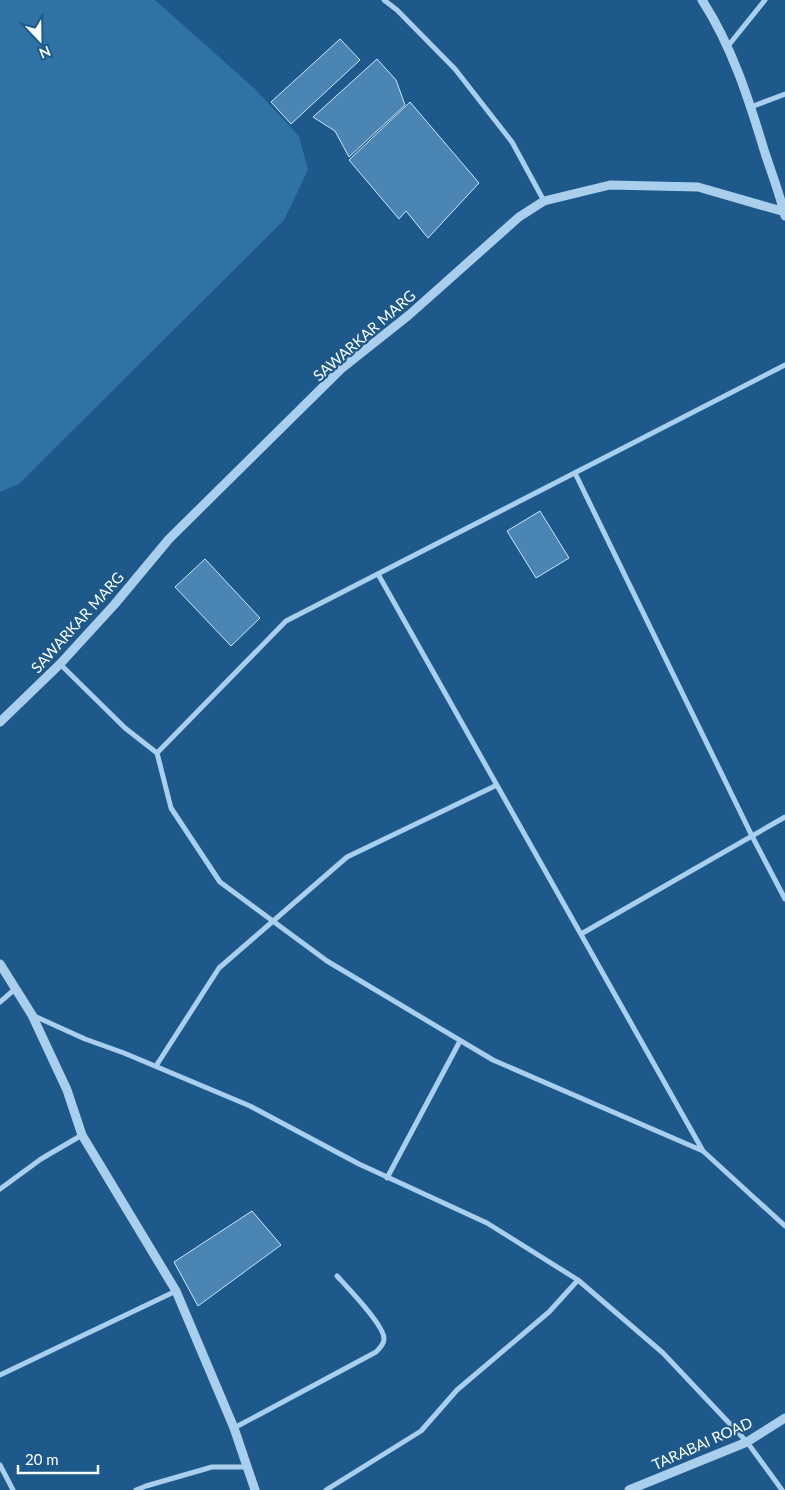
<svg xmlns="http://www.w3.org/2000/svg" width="785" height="1490" viewBox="0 0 785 1490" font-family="Lato,sans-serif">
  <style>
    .green { fill: #2e72a6 }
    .building { fill: #4a85b4; stroke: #cee6f9 }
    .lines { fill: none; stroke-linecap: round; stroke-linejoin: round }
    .minor { stroke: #a9cfec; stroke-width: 5 }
    .tertiary { stroke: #a9cfec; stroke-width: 9 }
    .labels { text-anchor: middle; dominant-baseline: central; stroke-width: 4.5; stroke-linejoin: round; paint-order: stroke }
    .street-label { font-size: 15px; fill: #fff; stroke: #1d598a }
  </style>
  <rect width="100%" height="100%" fill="#1d598a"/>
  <path class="green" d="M0 0H155L255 89 299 136 308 170 284 220 19 484 0 492Z"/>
  <path class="building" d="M340 39 360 60 291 124 271 102Z
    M377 59 396 80 405 105 349 157 335 131 313 117Z
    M410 102 479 183 428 238 406 211 399 219 349 160Z
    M540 511 569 558 536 578 507 531Z
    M205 559 260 618 231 646 175 587Z
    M252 1211 281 1245 198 1306 174 1262Z"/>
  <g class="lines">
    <path class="minor" d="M384 0 397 10 455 69 512 142 544 201
      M728 46 765 0
      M751 107 785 94
      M575 473 752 836 785 899
      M378 574 703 1151 785 1226
      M60 664 125 728 157 753 286 621 785 365
      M157 753 171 808 220 882 327 961 493 1060 703 1151
      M581 934 785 817
      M0 1002 15 989
      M32 1015 85 1039 124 1053 250 1106 359 1164 487 1223 578 1280 663 1353 747 1442 782 1490
      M156 1066 219 968 347 857 497 785
      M387 1178 460 1041
      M0 1189 41 1159 82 1135
      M0 1375 176 1291
      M234 1428 376 1352C380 1348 384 1344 384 1339 385 1326 347 1287 337 1276
      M0 1465 13 1490
      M136 1490 146 1486 212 1467H247
      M326 1490 421 1431 457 1390 549 1312 578 1280"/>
    <path class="tertiary" d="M702 0C732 46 749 100 765 153 772 174 780 195 785 216
      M0 722 60 664 114 605 169 539 341 369 409 315 519 217 544 201 610 185 698 187 785 212
      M0 964 32 1015 67 1090 82 1135 176 1291 234 1428 255 1490
      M629 1490 747 1442 785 1418"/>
  </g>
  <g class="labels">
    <g class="street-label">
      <text transform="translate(364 335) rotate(-41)">SAWARKAR MARG</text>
      <text transform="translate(77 622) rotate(-48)">SAWARKAR MARG</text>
      <text transform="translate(702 1443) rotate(-24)">TARABAI ROAD</text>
    </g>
  </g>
  <g transform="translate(40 40) rotate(158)" stroke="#1d598a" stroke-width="4" paint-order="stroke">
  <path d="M0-4L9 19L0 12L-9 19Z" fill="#ffffff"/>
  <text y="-8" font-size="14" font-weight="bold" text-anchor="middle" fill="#ffffff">N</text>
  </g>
  <path d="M18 1465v8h80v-8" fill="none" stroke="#ffffff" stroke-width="2.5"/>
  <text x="25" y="1465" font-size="15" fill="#ffffff" stroke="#1d598a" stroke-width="4" paint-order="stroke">20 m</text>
</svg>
